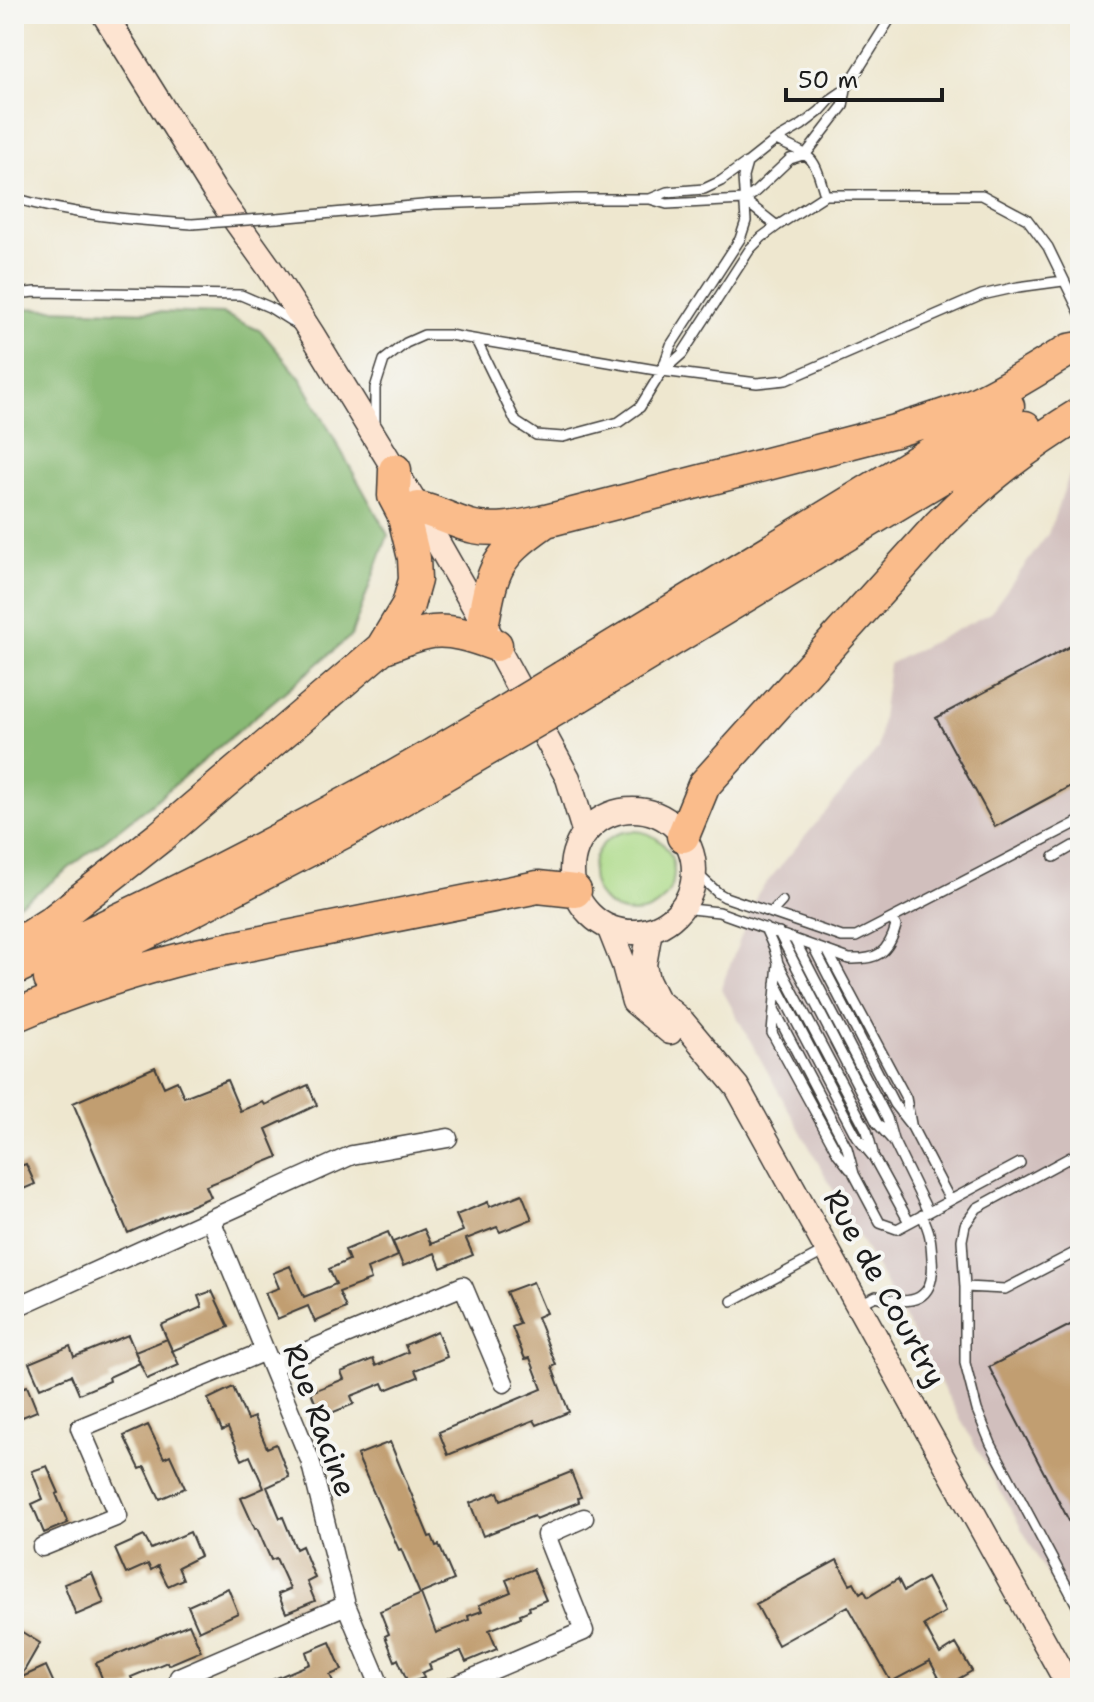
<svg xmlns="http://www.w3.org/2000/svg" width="1094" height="1702" viewBox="0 0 1094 1702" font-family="'Shantell Sans',sans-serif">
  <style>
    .industrial { fill: #d1bfbd }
    .green { fill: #acda87; stroke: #647b52; stroke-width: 2 }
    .forest { fill: #89ba74; stroke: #526b48; stroke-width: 2 }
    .building { fill: #c19e71 }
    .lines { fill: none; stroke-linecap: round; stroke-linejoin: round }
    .lane-casing { stroke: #3c3a37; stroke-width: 12 }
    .street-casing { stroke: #3c3a37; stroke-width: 21 }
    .secondary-casing { stroke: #3c3a37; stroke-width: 27 }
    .highway-casing { stroke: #3c3a37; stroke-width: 35 }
    .lane { stroke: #fff; stroke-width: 9 }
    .street { stroke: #fff; stroke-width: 18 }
    .secondary { stroke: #fde4d1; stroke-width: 24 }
    .highway { stroke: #fabc8b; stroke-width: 32 }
    .lane-bridge-casing { stroke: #3c3a37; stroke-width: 12; stroke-linecap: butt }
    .highway-bridge-casing { stroke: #3c3a37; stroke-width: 35; stroke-linecap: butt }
    .lane-bridge { stroke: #fff; stroke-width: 9 }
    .highway-bridge { stroke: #fabc8b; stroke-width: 32 }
    .labels { text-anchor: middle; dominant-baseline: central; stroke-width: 8; stroke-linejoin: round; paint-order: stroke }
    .street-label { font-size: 30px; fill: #1c1c1c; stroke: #f6f6f2 }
  </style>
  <rect width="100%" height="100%" fill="#f6f6f2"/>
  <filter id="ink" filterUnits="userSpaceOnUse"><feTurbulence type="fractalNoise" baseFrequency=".0125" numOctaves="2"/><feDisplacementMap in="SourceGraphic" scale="16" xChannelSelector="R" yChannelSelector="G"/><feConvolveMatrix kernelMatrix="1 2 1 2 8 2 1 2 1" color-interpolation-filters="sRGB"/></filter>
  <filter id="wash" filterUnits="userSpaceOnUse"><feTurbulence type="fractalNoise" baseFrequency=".006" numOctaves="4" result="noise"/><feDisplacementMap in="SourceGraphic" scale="32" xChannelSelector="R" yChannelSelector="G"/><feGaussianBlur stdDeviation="1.8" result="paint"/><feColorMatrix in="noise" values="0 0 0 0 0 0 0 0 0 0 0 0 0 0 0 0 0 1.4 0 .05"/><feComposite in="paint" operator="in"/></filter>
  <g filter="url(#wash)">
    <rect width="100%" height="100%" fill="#eee7cf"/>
    <path class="industrial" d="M1080 461V1634L721 988 758 893 878 749 889 664 990 613 1048 534 1073 465Z"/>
    <path class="green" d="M592 872a41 41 0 1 1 82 0a41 41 0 1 1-82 0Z"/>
    <path class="forest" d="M14 308 223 314 261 331 301 379 388 535 351 636 155 801 41 890 14 907Z"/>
    <g id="blocks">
      <path class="building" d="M1080 641V781L995 827 936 718Z
        M155 1067 164 1087 177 1081 184 1097 227 1080 240 1111 263 1102 265 1105 308 1085 317 1105 266 1129 278 1157 206 1186 211 1197 128 1233 73 1103Z
        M26 1164 35 1184 14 1193V1168Z
        M522 1194 532 1219 500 1232 497 1227 466 1239 473 1255 441 1268 435 1253 403 1266 393 1242 424 1229 431 1244 463 1231 456 1215 488 1202 489 1207Z
        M388 1232 398 1256 367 1269 371 1280 339 1292 346 1308 315 1322 308 1306 277 1319 265 1293 279 1288 273 1273 290 1266 304 1297 336 1284 329 1269 349 1260 345 1250Z
        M533 1282 546 1313 537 1317 556 1365 552 1367 569 1412 537 1425 534 1420 448 1455 439 1432 542 1389 530 1358 525 1359 512 1327 520 1324 506 1292Z
        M212 1291 229 1327 172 1351 161 1325 202 1307 198 1296Z
        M1080 1320V1542L989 1367Z
        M437 1331 447 1357 415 1370 418 1377 386 1390 383 1383 351 1396 354 1404 321 1417 311 1392 344 1379 341 1372 373 1359 376 1366 408 1352 405 1345Z
        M128 1335 140 1363 109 1377 110 1381 79 1394 71 1375 40 1388 29 1363 70 1346 74 1357Z
        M167 1339 179 1365 147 1379 135 1352Z
        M27 1386 37 1411 20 1418 19 1416 14 1418V1391Z
        M233 1387 247 1420 254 1417 267 1448 276 1444 289 1477 267 1487 280 1518 283 1517 296 1549 302 1546 315 1578 307 1582 315 1601 286 1613 278 1594 290 1589 276 1558 271 1560 257 1528 255 1529 241 1498 264 1488 250 1456 242 1460 228 1428 222 1431 208 1399Z
        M148 1425 164 1458 170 1455 185 1488 160 1499 145 1467 140 1469 124 1436Z
        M390 1442 429 1537 432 1536 436 1546 439 1545 454 1580 420 1594 401 1549 399 1550 357 1455Z
        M47 1466 59 1493 56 1494 68 1523 44 1533 32 1504 43 1499 32 1471Z
        M571 1472 581 1497 578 1498 579 1502 536 1519 534 1516 483 1536 470 1503 498 1492 501 1500Z
        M190 1532 200 1556 178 1567 183 1579 168 1586 158 1566 151 1570 148 1564 126 1574 115 1549 144 1536 151 1549Z
        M837 1560 850 1584 854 1582 860 1593 864 1590 868 1597 898 1579 904 1591 927 1578 945 1612 924 1625 940 1654 956 1644 972 1671 944 1687 930 1661 891 1682 848 1606 778 1645 756 1604Z
        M533 1569 546 1600 529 1607 530 1610 520 1614 521 1617 489 1630 497 1649 466 1662 461 1651 429 1664 431 1669 422 1673 424 1678 408 1683 398 1659 395 1661 385 1636 389 1634 380 1611 421 1594 436 1633 469 1620 468 1616 482 1611 479 1605 511 1592 506 1580Z
        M92 1573 104 1603 76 1615 64 1584Z
        M228 1588 238 1613 199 1631 188 1606Z
        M189 1624 201 1651 168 1665 167 1662 131 1677 134 1684 126 1688H106L96 1663Z
        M14 1627 40 1643 20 1678 46 1666 56 1688H14Z
        M330 1642 342 1670 330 1675 336 1688H253L310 1664 306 1652Z"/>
    </g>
  </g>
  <g filter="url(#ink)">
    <use href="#blocks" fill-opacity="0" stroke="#3c3a37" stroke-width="2"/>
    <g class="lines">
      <g class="lane-casing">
        <path id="lane" d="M776 140C815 158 813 155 825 195
          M14 198C72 215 132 220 192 224
          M650 199 667 192 704 189 721 181 746 163
          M744 200 777 226 825 195H982L1027 219 1048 247 1080 313
          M277 218 434 204 575 199H650L667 204 744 200 753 194 790 159 806 154 843 106 846 89 893 14
          M14 294 36 292 241 295 269 307 296 324
          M476 340 516 422 536 435 563 437 619 422 640 407 662 371 671 345 740 239 746 221 743 177 747 163 776 140 802 125 820 111 830 100 846 89
          M665 369 682 354 750 249 762 237 777 226
          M375 424V388L384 360 406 343 424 335H449L662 371 757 383 786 380 982 295 1018 287 1063 281
          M1054 857 1073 846H1080
          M694 871 718 893 725 897 842 937H856L1080 821
          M681 908 719 912 849 959C877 960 888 954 896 926L892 919
          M772 912 782 901
          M765 928 774 948 778 963 772 1033 838 1154 850 1169
          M779 933 877 1123 894 1142 928 1212
          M794 939 887 1118 893 1140
          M813 946 894 1104 912 1127 950 1200
          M828 952 906 1098 911 1124
          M778 963 867 1131 873 1153
          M776 983 856 1136 874 1158 909 1222
          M774 1009 847 1148 854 1174 880 1223 897 1229 1020 1163
          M1080 1152 977 1208 965 1225 962 1240 965 1287V1363L977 1410 991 1444 1080 1611
          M14 1202 16 1201
          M965 1287 1005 1289 1080 1250
          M732 1301 827 1250
          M858 1305 876 1296C912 1307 936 1301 932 1258 931 1239 930 1232 922 1215"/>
      </g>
      <g class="street-casing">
        <path id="street" d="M211 1220 310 1460 346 1605 381 1688
          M14 1308 352 1155 448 1138
          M272 1366 463 1286 504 1383
          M42 1547 118 1516 80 1428 265 1351
          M182 1688 179 1677 346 1605
          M450 1688 584 1631 546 1535 584 1518"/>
      </g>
      <g class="secondary-casing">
        <path id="secondary" d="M104 14 213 189 270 269 312 334 418 508 483 622 568 778 585 834
          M572 871a61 61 0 1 1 122 0a61 61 0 1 1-122 0Z
          M609 927 624 965 634 1002 670 1032
          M650 930 644 965 647 980 657 1000 682 1021 737 1087 1070 1688"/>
      </g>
      <g class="highway-casing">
        <path id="highway" d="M418 508C438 512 455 523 474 527 498 532 522 526 546 521L895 431C921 423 947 415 972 405 1006 390 1037 369 1069 350L1080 348
          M483 622C493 567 496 556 543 523
          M382 648C396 643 411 636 426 633 449 628 474 637 496 645
          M563 677 1008 406
          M579 696 1025 427
          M683 836 704 785 940 524C985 479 1026 447 1080 414
          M14 946 52 922 160 837 382 648 408 605 415 580 414 558 403 513 394 496 395 470
          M14 969C132 915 249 857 363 794 404 772 444 748 485 724
          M50 979 178 918 361 823 500 742
          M14 1016C75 989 132 971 197 955L538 887 575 891"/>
      </g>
      <use href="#lane" class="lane"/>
      <use href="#street" class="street"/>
      <use href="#secondary" class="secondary"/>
      <use href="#highway" class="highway"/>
      <g class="lane-bridge-casing">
        <path id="lane-bridge" d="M192 224 277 218"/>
      </g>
      <g class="highway-bridge-casing">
        <path id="highway-bridge" d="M485 724 563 677
          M500 742 579 696"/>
      </g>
      <use href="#lane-bridge" class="lane-bridge"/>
      <use href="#highway-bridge" class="highway-bridge"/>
    </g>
  </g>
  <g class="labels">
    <g class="street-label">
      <text transform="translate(885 1288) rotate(61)">Rue de Courtry</text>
      <text transform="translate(320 1420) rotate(70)">Rue Racine</text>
    </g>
  </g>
  <rect width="1094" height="1702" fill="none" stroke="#f6f6f2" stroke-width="48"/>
  <path d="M786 88v12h156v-12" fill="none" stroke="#1c1c1c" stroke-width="4"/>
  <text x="798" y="88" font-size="24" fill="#1c1c1c" stroke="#f6f6f2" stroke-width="6" paint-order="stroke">50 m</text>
</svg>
